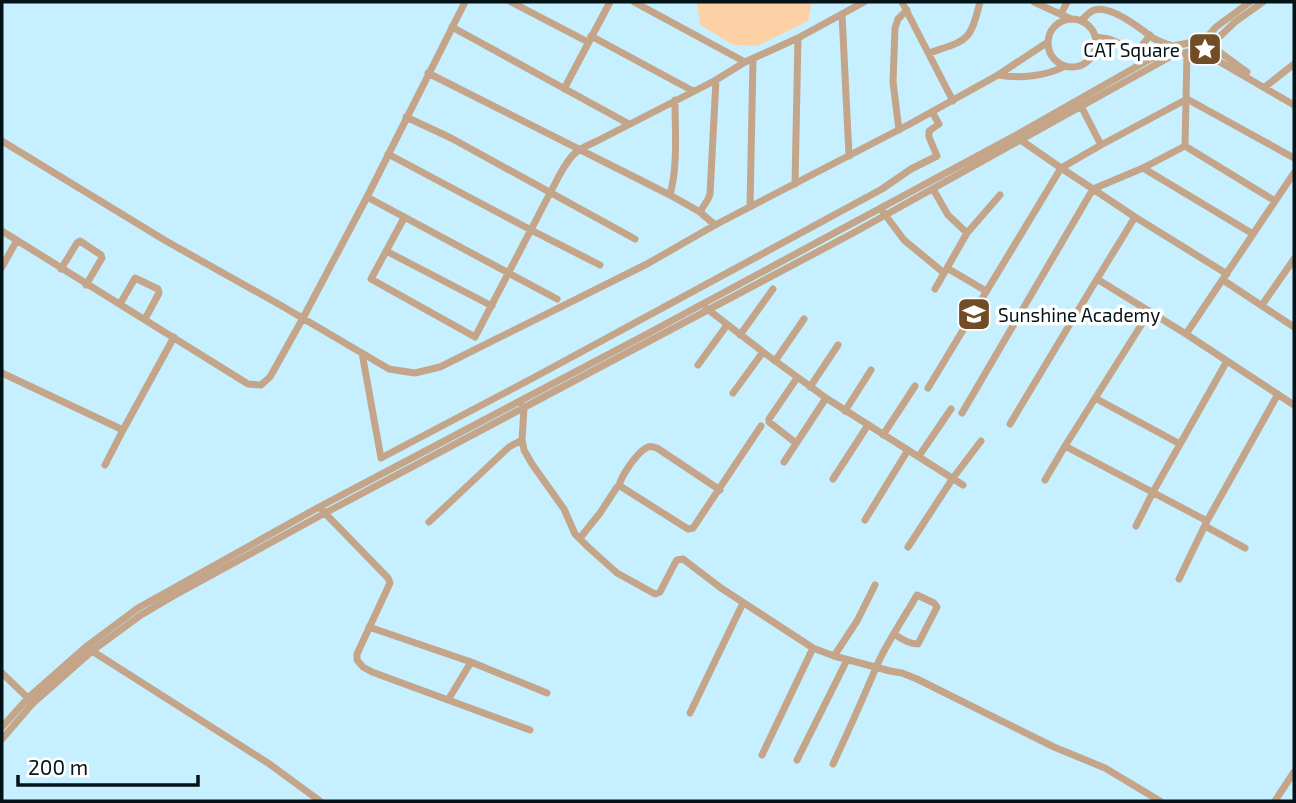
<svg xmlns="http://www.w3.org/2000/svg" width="1296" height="803" viewBox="0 0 1296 803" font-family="'Exo 2',sans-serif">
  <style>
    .green { fill: #fdd0a5 }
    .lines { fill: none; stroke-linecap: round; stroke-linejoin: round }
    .minor { stroke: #c4a589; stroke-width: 7 }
    .labels { text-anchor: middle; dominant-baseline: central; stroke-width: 7; stroke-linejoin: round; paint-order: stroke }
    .poi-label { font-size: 19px; fill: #041318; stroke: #fff; text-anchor: end }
  </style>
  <rect width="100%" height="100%" fill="#c6f0ff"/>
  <path class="green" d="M697 2H812L808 21 757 46 734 45 700 25Z"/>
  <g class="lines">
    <path class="minor" d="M511 2 588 42
      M634 2 745 62
      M902 2 953 101
      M1034 2 1071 19
      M842 14 849 156
      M1061 14 1067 2
      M1048 43a24 24 0 1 1 48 0a24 24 0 1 1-48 0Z
      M1081 21C1085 17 1089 12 1094 10 1111 5 1140 28 1153 38 1159 42 1166 44 1173 46
      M452 27 629 124
      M591 36 693 91
      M1096 37 1109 39 1153 58
      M1206 38 1216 27 1250 2
      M1213 43 1235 22 1263 2
      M1214 48 1247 72
      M1138 51 1150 35
      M929 53C967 40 970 43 980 2
      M1208 55 1294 105
      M428 73 670 195 700 212 715 225
      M998 75C1019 79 1047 76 1065 66
      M1265 87 1294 64
      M564 89 610 2
      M1080 104 1101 145 1187 99 1294 158
      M406 117 451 138 635 239
      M899 130 893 82 895 28 898 19 907 10
      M2 141 166 241 282 306 389 369 415 373 440 367 647 264 715 225 908 125 998 75 1048 42
      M1101 145 1061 168 1093 189 1143 168 1185 146 1187 52
      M1185 146 1275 201
      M388 154 531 230 600 265
      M1143 168 1253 234
      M795 184 798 38
      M933 189 948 215 967 233
      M670 195C678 165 675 132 675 100
      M367 197 557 299
      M750 207 753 59
      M700 212 708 199 710 194 716 80
      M883 212 904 240 944 273
      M1135 217 1227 274
      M404 218 371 279 475 337 560 174C572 153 576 150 597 141L716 80 745 62 798 38 864 2
      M2 231 248 384 261 385 270 377 303 318 367 197 465 2
      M386 251 492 306
      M2 267 17 240
      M947 268 986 291
      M61 269 77 243 80 241 101 255 102 258 86 285
      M1223 280 1294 327
      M935 289 967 233 1000 195
      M120 304 135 278 158 289 159 293 145 319
      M1262 305 1294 259
      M706 308 763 352 826 398 963 485
      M1186 334 1294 405
      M740 335 773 289
      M362 353 381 458 533 378 882 189 911 169 937 156 929 137V131L939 124 932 112
      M775 361 804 319
      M698 365 727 325
      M2 373 123 430
      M810 387 838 345
      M928 388 1061 168 1022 141
      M733 393 763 352
      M1095 398 1180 444
      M522 405 524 408 522 440 524 450 532 464 564 509 575 534 588 547 617 573 655 594 660 592 675 563 677 560 683 559 721 588 813 648 834 656 890 671 902 673 917 679 1054 747 1105 768 1160 801
      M845 411 871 370
      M962 413 1093 189 1135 217 1097 279
      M1010 424 1097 279 1186 334 1294 173
      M883 435 915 386
      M796 443 769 422V419L797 378
      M1065 446 1150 311
      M919 456 951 409
      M784 462 826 398
      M105 465 123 430 174 337
      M833 479 868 425
      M1045 480 1065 446 1207 521
      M619 486C621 476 636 454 646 448 651 445 652 447 657 448L720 490
      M322 510 388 578 390 583 357 654V660L363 667 372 672 530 730
      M865 520 908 450
      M429 522 509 447 522 440
      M1136 526 1153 492 1227 361
      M1205 526 1245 548
      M580 538 600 513 617 487 620 486 688 529 693 528 761 426
      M908 547 953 478 981 441
      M1179 579 1207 521 1278 394
      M369 627 471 662 547 693
      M89 649 268 763 320 801
      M834 656 857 621 875 585
      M2 673 30 700
      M448 700 471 662
      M690 713 743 603
      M2 727 28 698 87 646 138 608 319 507 645 335 1018 134 1173 46 1199 41
      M2 739 33 703 92 651 141 615 175 595 325 513 855 232 1175 54 1198 51
      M762 755 813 648
      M797 760 847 660
      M833 764C849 730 864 696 878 663 888 641 905 616 917 595L934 603 937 607 918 644C910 644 901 639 894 634
      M1275 801 1294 772"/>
  </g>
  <defs>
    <g id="sight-square" transform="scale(1.75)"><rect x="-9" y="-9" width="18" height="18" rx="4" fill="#714d27" stroke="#fff"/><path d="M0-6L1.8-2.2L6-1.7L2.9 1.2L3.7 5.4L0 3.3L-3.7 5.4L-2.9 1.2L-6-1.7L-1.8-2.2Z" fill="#fff"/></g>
    <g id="school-square" transform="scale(1.75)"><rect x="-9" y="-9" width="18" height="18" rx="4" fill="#714d27" stroke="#fff"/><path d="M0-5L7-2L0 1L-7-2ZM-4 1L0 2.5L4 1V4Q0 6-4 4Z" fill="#fff"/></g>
  </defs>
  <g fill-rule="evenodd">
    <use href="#sight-square" x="1205" y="49"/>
    <use href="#school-square" x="974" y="314"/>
  </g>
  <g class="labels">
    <g class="poi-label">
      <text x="1180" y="49">CAT Square</text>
      <text x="998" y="314" text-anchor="start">Sunshine Academy</text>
    </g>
  </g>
  <rect width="1296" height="803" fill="none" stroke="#041318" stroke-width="7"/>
  <path d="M18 775v10h180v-10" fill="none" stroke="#041318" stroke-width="3.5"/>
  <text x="28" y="775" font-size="21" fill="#041318" stroke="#ffffff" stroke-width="5" paint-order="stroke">200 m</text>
</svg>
